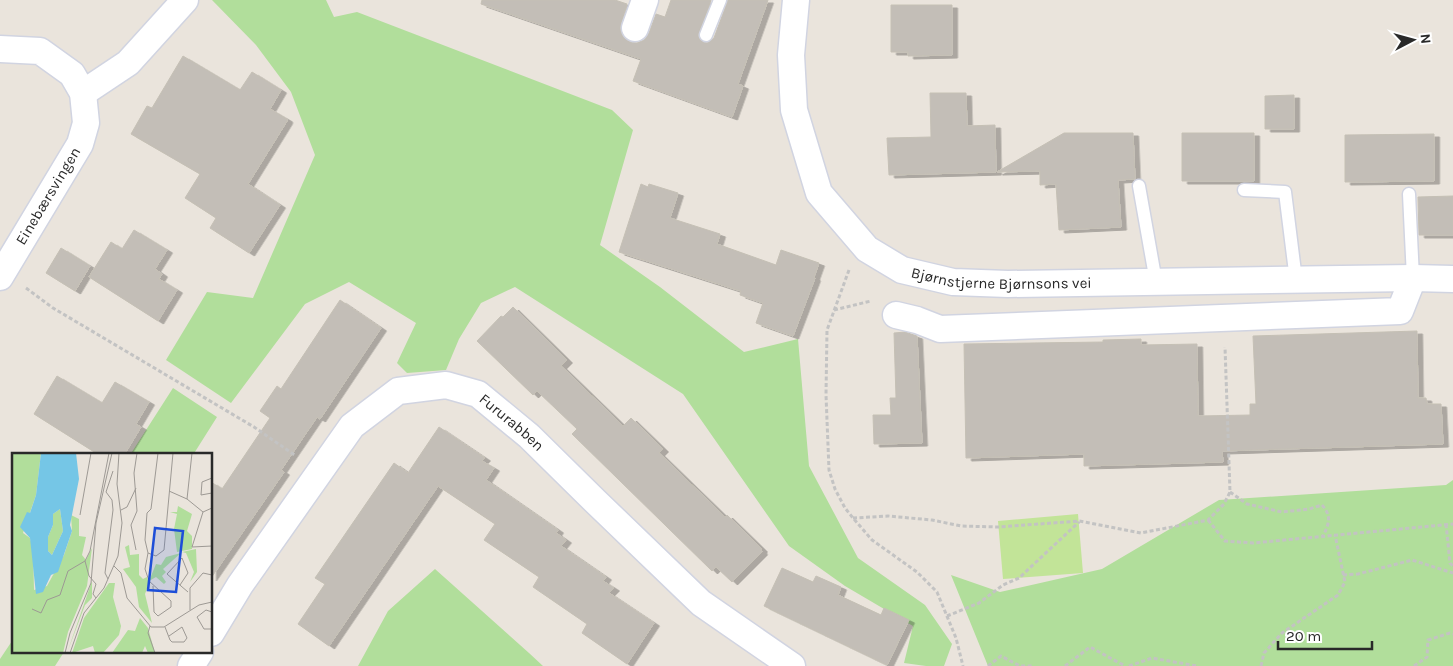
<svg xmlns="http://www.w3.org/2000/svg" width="1453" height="666" viewBox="0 0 1453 666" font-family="Karla,sans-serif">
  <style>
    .green { fill: #b1de9b }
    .pitch { fill: #c2e498 }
    .building { fill: #c3beb7; stroke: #c5c0b5; filter: url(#shadow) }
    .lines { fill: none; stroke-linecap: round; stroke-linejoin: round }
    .service-casing { stroke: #d1d4e1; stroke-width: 15 }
    .minor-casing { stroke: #d1d4e1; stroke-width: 29 }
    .path { stroke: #c3c3c3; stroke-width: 3; stroke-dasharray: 4 2.5; stroke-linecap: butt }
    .service { stroke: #fff; stroke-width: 12 }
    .minor { stroke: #fff; stroke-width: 26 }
    .labels { text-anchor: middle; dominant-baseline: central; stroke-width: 4; stroke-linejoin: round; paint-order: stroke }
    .street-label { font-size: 15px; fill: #292929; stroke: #fff }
    .inset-road { fill: none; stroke: #9d9994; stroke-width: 1 }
    .view { fill: #1d4ed8; fill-opacity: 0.15; stroke: #1d4ed8; stroke-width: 2.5 }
    .inset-edge { fill: none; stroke: #292929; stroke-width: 2.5 }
  </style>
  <defs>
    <filter id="shadow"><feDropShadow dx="5.5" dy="3" stdDeviation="0" flood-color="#0004"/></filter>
  </defs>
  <rect width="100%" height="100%" fill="#eae4dc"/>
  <path class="green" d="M212 0H326L334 17 357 12 612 110 633 130 600 245 660 287 744 352 798 339 809 466 858 558 925 605 952 644 944 666H926L904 663 913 626 845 586 789 546 683 394 515 287 481 303 459 339 446 370 407 373 397 363 416 323 349 282 305 304 231 403 166 360 207 292 253 298 315 155 291 92 256 45Z
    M173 388 217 417 193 455H130Z
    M1453 480V666H988L951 575 1000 592 1102 569 1219 500 1446 485Z
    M435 569 529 653 543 666H358L388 611Z
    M14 638V652H64L55 666H0V659Z"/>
  <path class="pitch" d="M1078 514 1083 573 1003 579 998 521Z"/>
  <path class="building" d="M482 0H615L627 4 621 23 620 31 623 37 630 42 637 43 644 40 649 33 656 14 665 17 671 0H711L698 36 700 40 707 43 714 38 728 0H768L738 84 743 86 732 117 633 81 641 59 481 4Z
    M891 5H952V55L908 56V52H891Z
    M183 56 240 90 252 72 281 90 270 109 287 119V121L248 184 280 205 249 253 210 228 216 218 185 198 200 174 131 134 147 106 152 108Z
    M930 93H966L967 126 995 125 996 172 889 175 887 138 931 137Z
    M1294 95V129H1265V96Z
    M1064 133H1133L1135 179 1118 180 1121 227 1059 230 1056 184 1040 185V171L997 172Z
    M1182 133H1254V181H1182Z
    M1434 134V181L1345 182V135Z
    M641 184 648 187 649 184 678 193 670 218 720 234 717 244 776 265 781 250 819 263 814 277 815 278 793 336 756 323 763 303 740 295 741 291 619 252Z
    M1453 196V235H1419L1418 197Z
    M134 230 167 250 155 269 162 274 159 279 177 290 158 321 89 277 111 242 122 249Z
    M61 248 90 266 75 291 46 273Z
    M340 300 381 328 320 419 317 417 281 470 284 472 211 578V482L222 489 270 418 260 411 277 386 281 389Z
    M513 307 567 360 561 366 623 426 631 418 663 449 659 453 725 517 727 515 762 549 761 550 762 552 732 582 716 567 712 571 572 434 577 429 537 391 533 395 477 341 501 316 503 317Z
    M1417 331 1418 398H1426L1427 404H1441L1443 444 1222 451 1223 462 1084 466V454L966 458 964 344 1103 342V340L1141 339V345L1197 344 1198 416 1250 415V404H1256L1253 336Z
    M905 332 917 336 922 443 874 444 873 415H891L890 398H896L894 333Z
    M57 376 102 403 115 382 149 402 136 424 141 427 124 455H99L34 414Z
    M439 427 485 458 482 461 494 468 486 480 558 530 556 533 566 540 561 546 606 577 603 581 614 588 609 593 654 623 627 664 582 633 587 624 533 587 539 577 484 540 495 524 438 486 329 646 298 624 325 584 315 578 394 463 408 473Z
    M782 568 813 582 816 576 841 587 838 595 881 615 884 608 909 620 887 665 764 606Z"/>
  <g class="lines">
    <g class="service-casing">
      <path id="service" d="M706 35 720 0
        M1139 186 1156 282
        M1244 190 1285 192 1296 280
        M1409 194 1413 278"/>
    </g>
    <g class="minor-casing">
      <g id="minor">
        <path id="s1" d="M796 0 791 55 794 110 819 193 867 249 902 270 953 282 1008 284 1413 278 1453 279"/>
        <path d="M635 28 645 0"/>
        <path d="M0 49 40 51 72 74 83 93 86 123 80 144 0 277"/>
        <path d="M83 93 128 63 185 0"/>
        <path d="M896 315 917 320 940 329 1400 311 1413 278"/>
        <path id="s2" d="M211 633 240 585 352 426 398 391 446 385 478 394 529 436 595 501 701 603 792 666"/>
        <path d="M191 666 200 652"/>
      </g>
    </g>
    <path class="path" d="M849 270 827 330 826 395 829 470 835 489 845 508 853 518 872 540 917 572 937 592 956 638 963 666
      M26 288 53 308 254 427 296 456
      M834 310 871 301
      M1230 492 1247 504 1282 512 1309 509 1322 505C1332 516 1329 524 1323 536
      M853 518 888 516 932 520 961 526 999 527 1079 521 1141 533 1208 520 1224 504 1230 492 1225 347
      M1208 520 1225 541 1253 543 1453 524
      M1446 524 1450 563 1453 566
      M1343 575 1358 574 1412 560 1453 573
      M947 616 979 603 1003 585 1019 578 1079 522
      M988 666 1001 656 1020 666H1032
      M1065 666 1090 647 1125 666
      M1129 666 1152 658 1197 666
      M1261 666 1264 653 1282 633 1338 595 1345 582 1335 535
      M1414 666 1427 657 1428 640 1450 633 1453 634"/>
    <use href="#service" class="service"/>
    <use href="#minor" class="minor"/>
  </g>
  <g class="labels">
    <g class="street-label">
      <text transform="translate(48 196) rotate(-59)">Einebærsvingen</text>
      <text stroke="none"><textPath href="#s1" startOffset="412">Bjørnstjerne Bjørnsons vei</textPath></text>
      <text stroke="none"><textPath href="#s2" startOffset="434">Fururabben</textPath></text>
    </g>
  </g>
  <g transform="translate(12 453)">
    <rect width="200" height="200" fill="#eae4dc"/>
    <path d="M0 0H29L24 42 11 80 18 85 21 96 22 137 35 133 52 102 60 78 59 62 67 66V83L74 84 70 102 74 107 80 95 75 133 56 179 51 200H0ZM166 53 180 61 175 78 180 83V96L165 99 162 76 165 61 158 59H165ZM48 56 51 78 40 102 36 98V84L41 72V61ZM117 92 118 102 127 101V122L131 126 135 124 137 130 133 141 140 170 127 154 124 134 111 116 118 114 113 94ZM184 96 185 119 178 129 182 119 174 100 170 99ZM169 100 151 116 154 119 150 123 154 129 152 131 144 124 137 128 144 111 149 112 154 104ZM80 128V145L73 152 55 200ZM97 130H103L101 144 109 173 107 182 91 200H83L81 193 60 200 72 165ZM128 165 136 175 143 200H136L133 193 130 200H100L116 177 123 178Z" fill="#b1de9b"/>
    <path d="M29 0H64L67 26 58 72 60 78 46 119 39 122 31 139 24 141 18 85 8 74 15 59 18 60 24 42ZM48 56 51 78 40 102 36 98V84L41 72V61Z" fill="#75c6e6" fill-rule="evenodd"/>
    <path class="inset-road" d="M200 25 190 29 189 42 200 40M157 38 175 46 191 59 200 55M175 46 180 0M109 57 115 54 124 35M191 59 180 94 200 93M68 62 79 0M124 97 119 72 125 58 122 20 125 0M136 100 144 103 152 97 161 0M136 100 133 116 137 128 159 148V154L146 163 142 159 141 133M136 100 133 87 135 60 139 56 146 0M102 113 109 120 115 145 139 174H152L187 152 200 149M96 126 93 120 101 57 100 47 94 39 101 18M168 132 176 120 170 105 155 121 176 139M84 145 81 141 84 131 77 123 73 108 78 98 97 0M20 156 29 160 35 147 48 142 56 118 73 108M178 157V135L191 120 200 122M200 159 194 157 185 164 192 176H200M138 173 136 180 143 200M153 174 158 187 160 189H172L175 185 170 174 157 183M53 200 58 180 79 130 84 70 100 0M58 200 72 160 92 135 106 103 110 70 105 31 107 0"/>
    <path class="view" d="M143 75 171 78 164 139 136 137Z"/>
    <rect width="200" height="200" class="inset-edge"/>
  </g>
  <g transform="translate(1413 40) rotate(84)" stroke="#ffffff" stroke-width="4" paint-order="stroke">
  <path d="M0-4L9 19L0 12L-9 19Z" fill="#292929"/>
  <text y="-8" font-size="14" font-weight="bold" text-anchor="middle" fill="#292929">N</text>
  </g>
  <path d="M1278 641v8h94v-8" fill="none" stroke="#292929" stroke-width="2.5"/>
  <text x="1286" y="641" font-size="15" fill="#292929" stroke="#ffffff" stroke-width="4" paint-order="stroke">20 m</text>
</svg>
